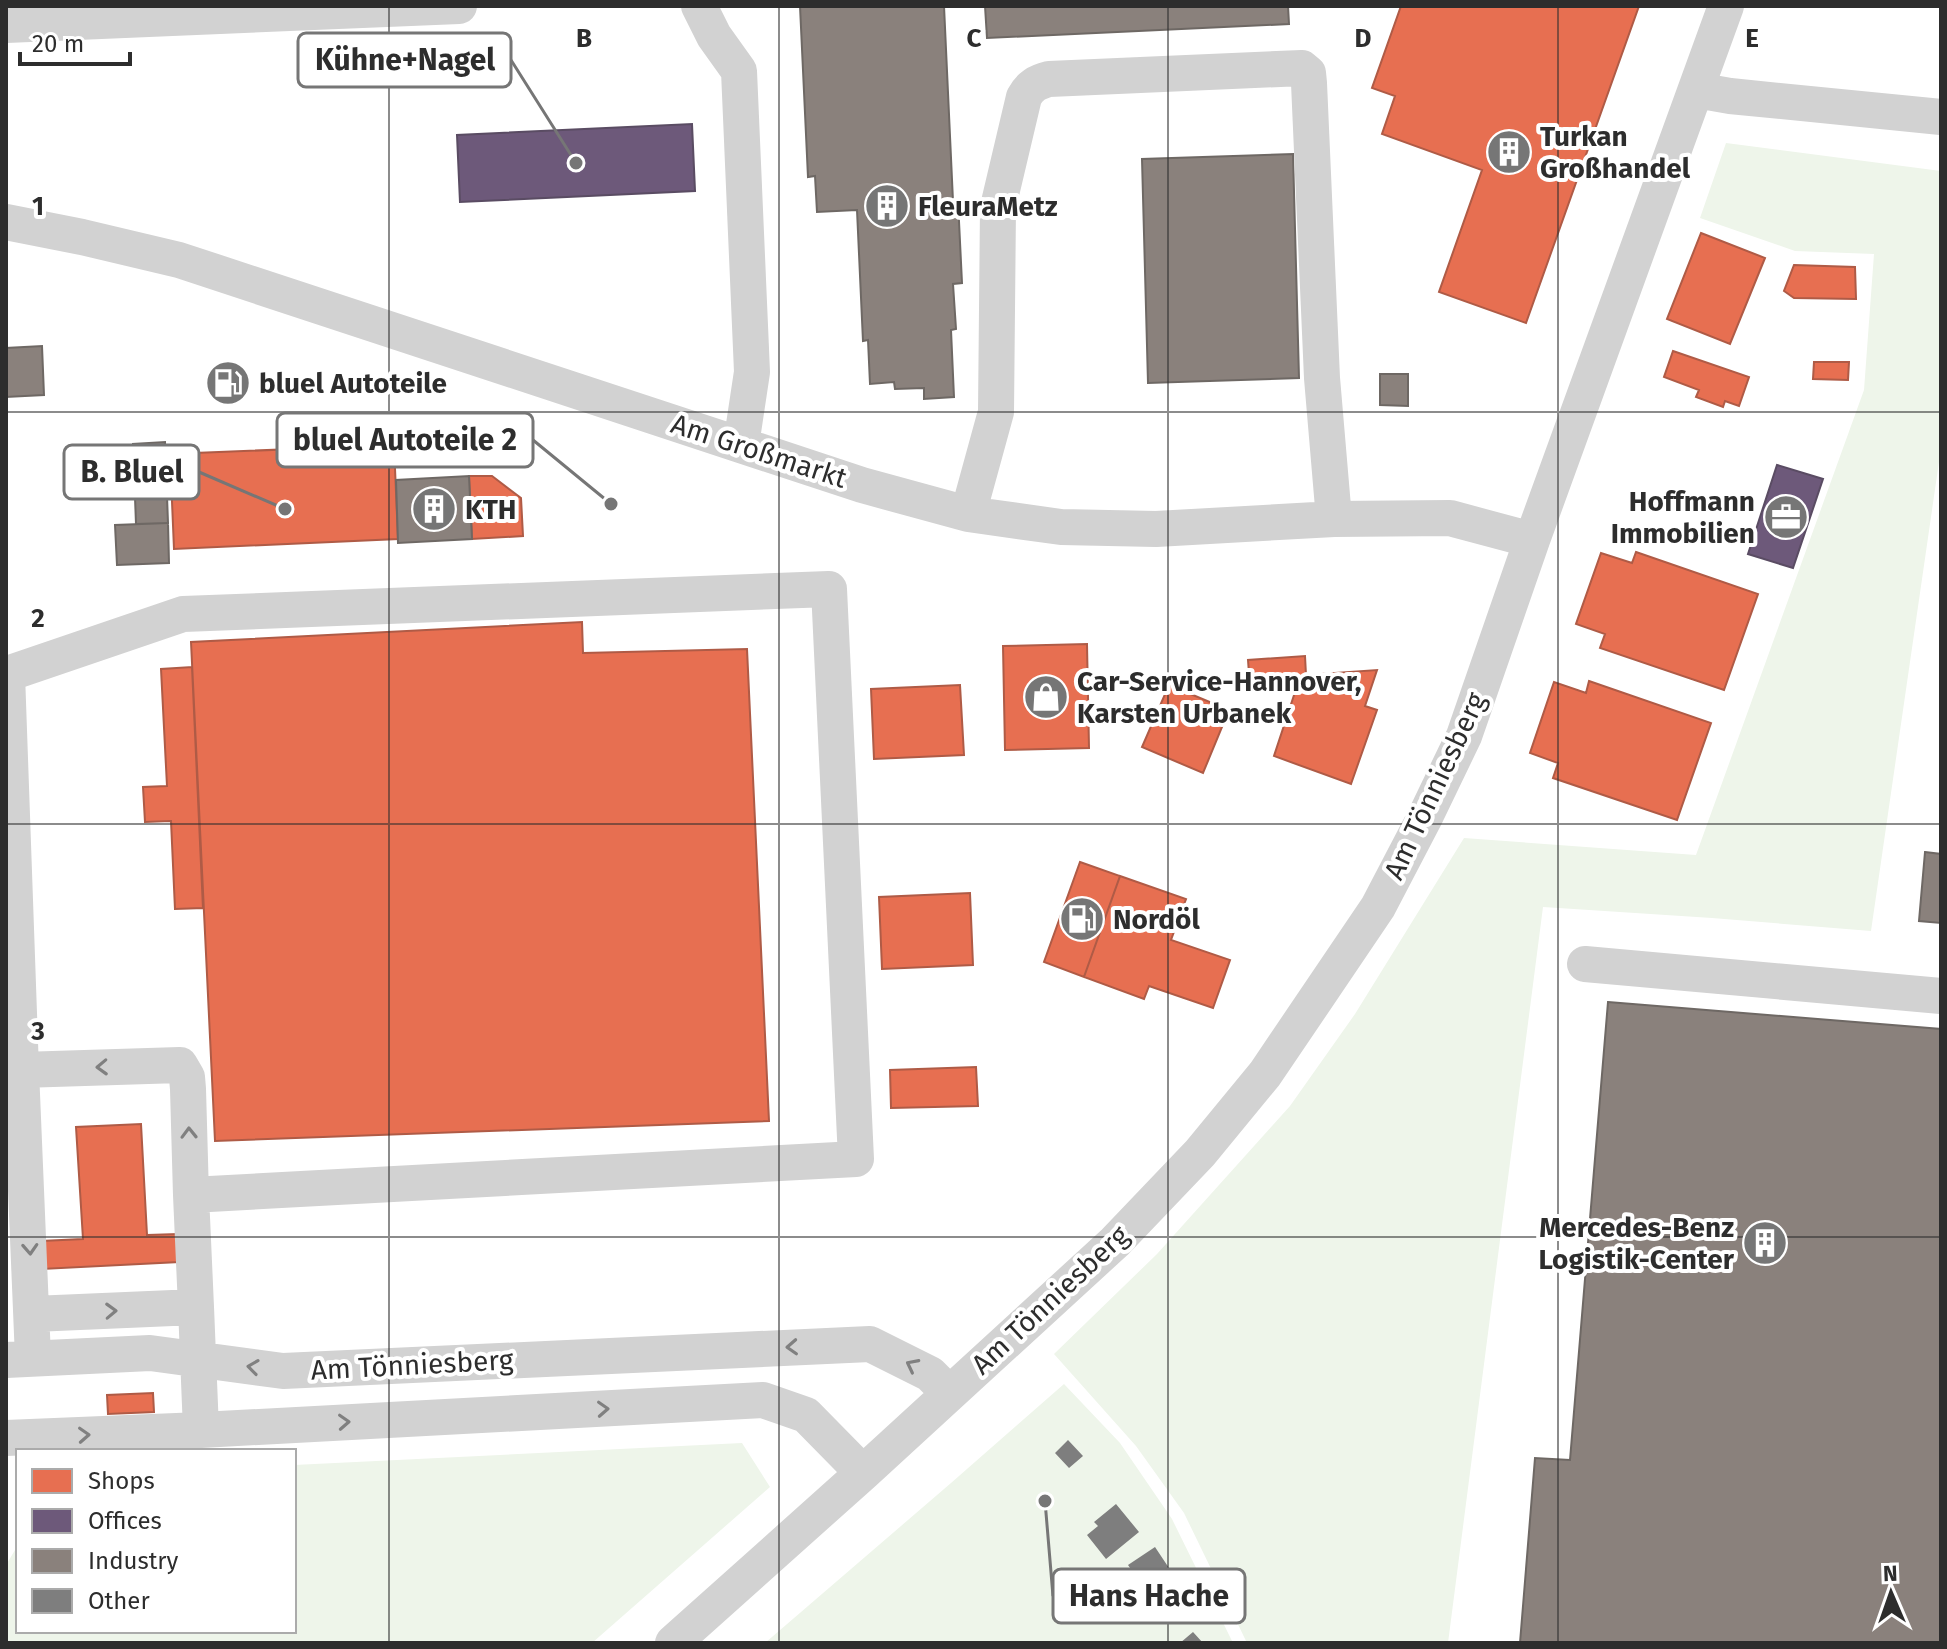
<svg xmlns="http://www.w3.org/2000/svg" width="1947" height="1649" viewBox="0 0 1947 1649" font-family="'Fira Sans',sans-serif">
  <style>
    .green { fill: #eef5ea }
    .shops { fill: #e76f51; stroke: #af5b46; stroke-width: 2 }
    .offices { fill: #6d597a; stroke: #5a4c63; stroke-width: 2 }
    .industry { fill: #8a817c; stroke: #6e6864; stroke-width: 2 }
    .building { fill: #7e7e7e }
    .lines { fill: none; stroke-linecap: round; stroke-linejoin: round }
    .minor { stroke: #d2d2d2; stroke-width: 36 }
    .oneway { stroke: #808080 }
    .grid { fill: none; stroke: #2d2d2d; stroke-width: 2; stroke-opacity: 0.55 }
    .labels { text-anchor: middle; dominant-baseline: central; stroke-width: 8; stroke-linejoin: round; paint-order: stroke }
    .poi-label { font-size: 28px; font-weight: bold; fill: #2d2d2d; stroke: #fff; text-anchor: start }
    .street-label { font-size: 28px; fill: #2d2d2d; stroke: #fff }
    .grid-label { font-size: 26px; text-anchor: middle; font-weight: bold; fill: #2d2d2d; stroke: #fff; stroke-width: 8; stroke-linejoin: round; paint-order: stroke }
    .leader { fill: none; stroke: #767676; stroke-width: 3 }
    .callout-dot { fill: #767676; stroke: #fff; stroke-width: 3 }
    .callout { fill: #fff; stroke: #767676; stroke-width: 3 }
    .callout-label { font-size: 30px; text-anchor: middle; font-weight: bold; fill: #2d2d2d }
  </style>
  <rect width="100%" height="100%" fill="#fff"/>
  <path class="green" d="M1726 143 1941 171V448L1871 931 1712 918 1543 907 1448 1643H1247L1184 1513 1136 1446 1054 1354 1157 1254 1290 1106 1355 1014 1464 838 1696 855 1864 390 1874 254 1795 251 1700 218Z
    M1064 1384 1120 1443 1172 1519 1233 1643H765L951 1483Z
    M742 1443 770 1487 592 1643H6V1565L18 1545V1631H294V1465Z"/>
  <path class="shops" d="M1401 6H1639L1526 323 1439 292 1482 170 1382 134 1395 96 1372 88Z
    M1701 233 1765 258 1730 344 1667 319Z
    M1794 265 1855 267 1856 299 1794 298 1784 291Z
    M1673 351 1749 377 1739 406 1725 401 1723 407 1696 397 1699 390 1664 377Z
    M1814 362H1849L1848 380 1813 379Z
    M394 445 398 539 174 549 170 454Z
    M469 476H492L521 498 523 536 472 539Z
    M1636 552 1758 594 1724 690 1600 648 1605 634 1576 624 1601 553 1632 563Z
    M582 622 583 653 747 649 769 1121 215 1141 191 642Z
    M1087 644 1089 748 1005 750 1003 646Z
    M1305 656 1306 675 1377 670 1365 706 1377 710 1351 784 1274 756 1297 686 1250 687 1248 660Z
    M192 667 203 908 175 909 171 821 145 822 143 787 167 786 161 669Z
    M1589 681 1711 723 1677 820 1553 778 1558 763 1530 753 1554 682 1586 693Z
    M960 685 964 755 874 759 871 689Z
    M1169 685 1229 710 1203 773 1142 747Z
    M1080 862 1120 876 1084 977 1044 962Z
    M1120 876 1186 899 1171 940 1230 960 1213 1008 1149 986 1144 999 1084 977Z
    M970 893 973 965 882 969 879 897Z
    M976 1067 978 1106 891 1108 890 1070Z
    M141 1124 147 1235 178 1234 179 1262 42 1269 41 1241 83 1239 76 1127Z
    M153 1393 154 1412 108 1414 107 1395Z"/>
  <path class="offices" d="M692 124 695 191 460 202 457 135Z
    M1777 465 1823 479 1793 568 1748 554Z"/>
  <path class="industry" d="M800 6H944L953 201H958L962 283 953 284 956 329 951 330 954 397 924 399V388L895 389 894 382 870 384 868 340 863 341 857 210 817 212 815 176 808 177Z
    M985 6H1288L1289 24 987 38Z
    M1293 154 1299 378 1148 383 1142 159Z
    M42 346 44 395 6 397V348Z
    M1380 374H1408V406L1380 405Z
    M165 442 168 523 136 524 133 444Z
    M469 476 472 539 398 543 396 480Z
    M168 523 169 563 117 565 115 525Z
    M1925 852 1941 854V923L1919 921Z
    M1608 1002 1941 1029V1643H1520L1535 1458 1570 1460Z"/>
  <path class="building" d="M1068 1440 1083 1456 1069 1468 1055 1453Z
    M1116 1504 1139 1532 1106 1559 1087 1535 1098 1526 1094 1522Z
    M1155 1547 1171 1571 1144 1588 1128 1565Z
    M1193 1632 1203 1643H1180Z"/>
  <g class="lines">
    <path class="minor" d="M699 6 714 36 739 71 752 372 741 445
      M6 25 459 6
      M1696 90 1730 96 1941 117
      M6 222 82 237 179 260 862 485 968 514 1061 527 1156 529 1334 519 1450 518 1532 540
      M968 514 996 412 998 207 1024 97C1030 86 1037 82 1049 79L1302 68 1308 73 1309 83 1322 378 1334 519
      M1585 964 1941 996
      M21 1070 7 674 183 614 829 589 856 1159 191 1195
      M196 1307 201 1430
      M33 1314 196 1307 191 1195 188 1089 187 1077 180 1065 21 1070 33 1358
      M6 1360 150 1353 283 1371 870 1344 930 1374 949 1393
      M6 1438 201 1430 763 1400 806 1415 863 1473
      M673 1643 863 1473 1115 1242 1200 1153 1265 1074 1378 907 1425 817 1464 736 1532 540 1726 6"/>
  </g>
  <defs><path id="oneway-chevron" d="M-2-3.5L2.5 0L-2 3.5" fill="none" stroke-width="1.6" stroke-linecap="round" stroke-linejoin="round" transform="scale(2)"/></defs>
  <g class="oneway">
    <use href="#oneway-chevron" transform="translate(102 1067) rotate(178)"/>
    <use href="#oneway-chevron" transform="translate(189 1133) rotate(-91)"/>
    <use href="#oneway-chevron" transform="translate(30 1249) rotate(87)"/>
    <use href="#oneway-chevron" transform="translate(111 1311) rotate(-2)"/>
    <use href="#oneway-chevron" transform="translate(792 1347) rotate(177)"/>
    <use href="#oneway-chevron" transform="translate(912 1365) rotate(-153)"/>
    <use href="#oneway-chevron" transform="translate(253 1367) rotate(-172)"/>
    <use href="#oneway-chevron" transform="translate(603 1409) rotate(-3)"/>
    <use href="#oneway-chevron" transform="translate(344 1422) rotate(-3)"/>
    <use href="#oneway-chevron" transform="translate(84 1435) rotate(-3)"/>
  </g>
  <path class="grid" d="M389 6V1643M779 6V1643M1168 6V1643M1558 6V1643M6 412H1941M6 824H1941M6 1237H1941"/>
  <defs>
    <g id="building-disc" transform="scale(2.3)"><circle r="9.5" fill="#767676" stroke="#fff"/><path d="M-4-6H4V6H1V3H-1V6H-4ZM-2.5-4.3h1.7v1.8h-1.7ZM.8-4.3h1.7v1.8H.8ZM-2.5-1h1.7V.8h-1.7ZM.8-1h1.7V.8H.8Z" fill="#fff"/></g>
    <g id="fuel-disc" transform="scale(2.3)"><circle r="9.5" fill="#767676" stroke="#fff"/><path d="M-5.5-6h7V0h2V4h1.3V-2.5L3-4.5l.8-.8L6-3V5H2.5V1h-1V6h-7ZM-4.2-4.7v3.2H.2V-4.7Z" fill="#fff"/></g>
    <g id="office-disc" transform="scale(2.3)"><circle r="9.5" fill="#767676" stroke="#fff"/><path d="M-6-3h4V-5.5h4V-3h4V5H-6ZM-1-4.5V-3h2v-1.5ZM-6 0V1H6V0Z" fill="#fff"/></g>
    <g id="shop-disc" transform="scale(2.3)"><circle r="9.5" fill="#767676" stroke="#fff"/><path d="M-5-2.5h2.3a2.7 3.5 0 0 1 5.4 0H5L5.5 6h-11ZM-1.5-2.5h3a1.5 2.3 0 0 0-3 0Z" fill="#fff"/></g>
  </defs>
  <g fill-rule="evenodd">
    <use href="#building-disc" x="1509" y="152"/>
    <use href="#building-disc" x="887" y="206"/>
    <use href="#fuel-disc" x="228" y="383"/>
    <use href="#building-disc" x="434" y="509"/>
    <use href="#office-disc" x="1786" y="517"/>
    <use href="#shop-disc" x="1046" y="697"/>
    <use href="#fuel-disc" x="1082" y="919"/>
    <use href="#building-disc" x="1765" y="1243"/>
  </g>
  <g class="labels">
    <g class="poi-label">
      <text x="1540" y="136">Turkan<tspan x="1540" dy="32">Großhandel</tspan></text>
      <text x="918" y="206">FleuraMetz</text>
      <text x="259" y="383">bluel Autoteile</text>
      <text x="1755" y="501" text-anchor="end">Hoffmann<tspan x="1755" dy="32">Immobilien</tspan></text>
      <text x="465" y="509">KTH</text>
      <text x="1077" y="681">Car-Service-Hannover,<tspan x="1077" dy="32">Karsten Urbanek</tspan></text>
      <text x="1113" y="919">Nordöl</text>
      <text x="1734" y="1227" text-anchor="end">Mercedes-Benz<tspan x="1734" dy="32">Logistik-Center</tspan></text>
    </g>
    <g class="street-label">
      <text transform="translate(759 451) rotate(18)">Am Großmarkt</text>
      <text transform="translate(1435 786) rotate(-65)">Am Tönniesberg</text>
      <text transform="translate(1050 1300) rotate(-43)">Am Tönniesberg</text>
      <text transform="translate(412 1365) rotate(-3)">Am Tönniesberg</text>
    </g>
  </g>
  <g class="grid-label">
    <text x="584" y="47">B</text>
    <text x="974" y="47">C</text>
    <text x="1363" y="47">D</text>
    <text x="1752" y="47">E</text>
    <text x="38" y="215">1</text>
    <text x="38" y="627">2</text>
    <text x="38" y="1040">3</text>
  </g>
  <path class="leader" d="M576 163L511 60M611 504L533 440M285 509L199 472M1045 1501L1053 1596"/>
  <g class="callout-dot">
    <circle cx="576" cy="163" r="8"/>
    <circle cx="611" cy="504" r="8"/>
    <circle cx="285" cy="509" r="8"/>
    <circle cx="1045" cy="1501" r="8"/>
  </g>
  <g class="callout">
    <rect x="298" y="33" width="213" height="54" rx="8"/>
    <rect x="277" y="413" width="256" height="54" rx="8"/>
    <rect x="64" y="445" width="135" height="54" rx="8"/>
    <rect x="1053" y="1569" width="192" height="54" rx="8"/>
  </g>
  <g class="callout-label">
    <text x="405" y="70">Kühne+Nagel</text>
    <text x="405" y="450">bluel Autoteile 2</text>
    <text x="132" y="482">B. Bluel</text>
    <text x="1149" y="1606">Hans Hache</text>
  </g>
  <rect width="1947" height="1649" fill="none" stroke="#2d2d2d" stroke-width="16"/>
  <rect x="16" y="1449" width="280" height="184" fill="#ffffff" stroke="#ababab" stroke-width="2"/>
  <rect x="32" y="1469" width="40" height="24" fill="#e76f51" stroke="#ababab" stroke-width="2"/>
  <text x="88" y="1489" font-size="24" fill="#2d2d2d">Shops</text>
  <rect x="32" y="1509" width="40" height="24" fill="#6d597a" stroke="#ababab" stroke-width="2"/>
  <text x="88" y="1529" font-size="24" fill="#2d2d2d">Offices</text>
  <rect x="32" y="1549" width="40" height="24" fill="#8a817c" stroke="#ababab" stroke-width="2"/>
  <text x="88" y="1569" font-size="24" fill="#2d2d2d">Industry</text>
  <rect x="32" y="1589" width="40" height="24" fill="#7e7e7e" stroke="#ababab" stroke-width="2"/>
  <text x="88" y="1609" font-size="24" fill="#2d2d2d">Other</text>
  <g transform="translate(1891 1593) rotate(358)" stroke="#ffffff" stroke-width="6" paint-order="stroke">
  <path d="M0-6L14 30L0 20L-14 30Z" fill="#2d2d2d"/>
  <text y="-12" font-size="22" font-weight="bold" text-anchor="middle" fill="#2d2d2d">N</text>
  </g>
  <path d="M20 52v12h110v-12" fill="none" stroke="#2d2d2d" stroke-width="4"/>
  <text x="32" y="52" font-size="24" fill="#2d2d2d" stroke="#ffffff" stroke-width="6" paint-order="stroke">20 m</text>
</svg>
